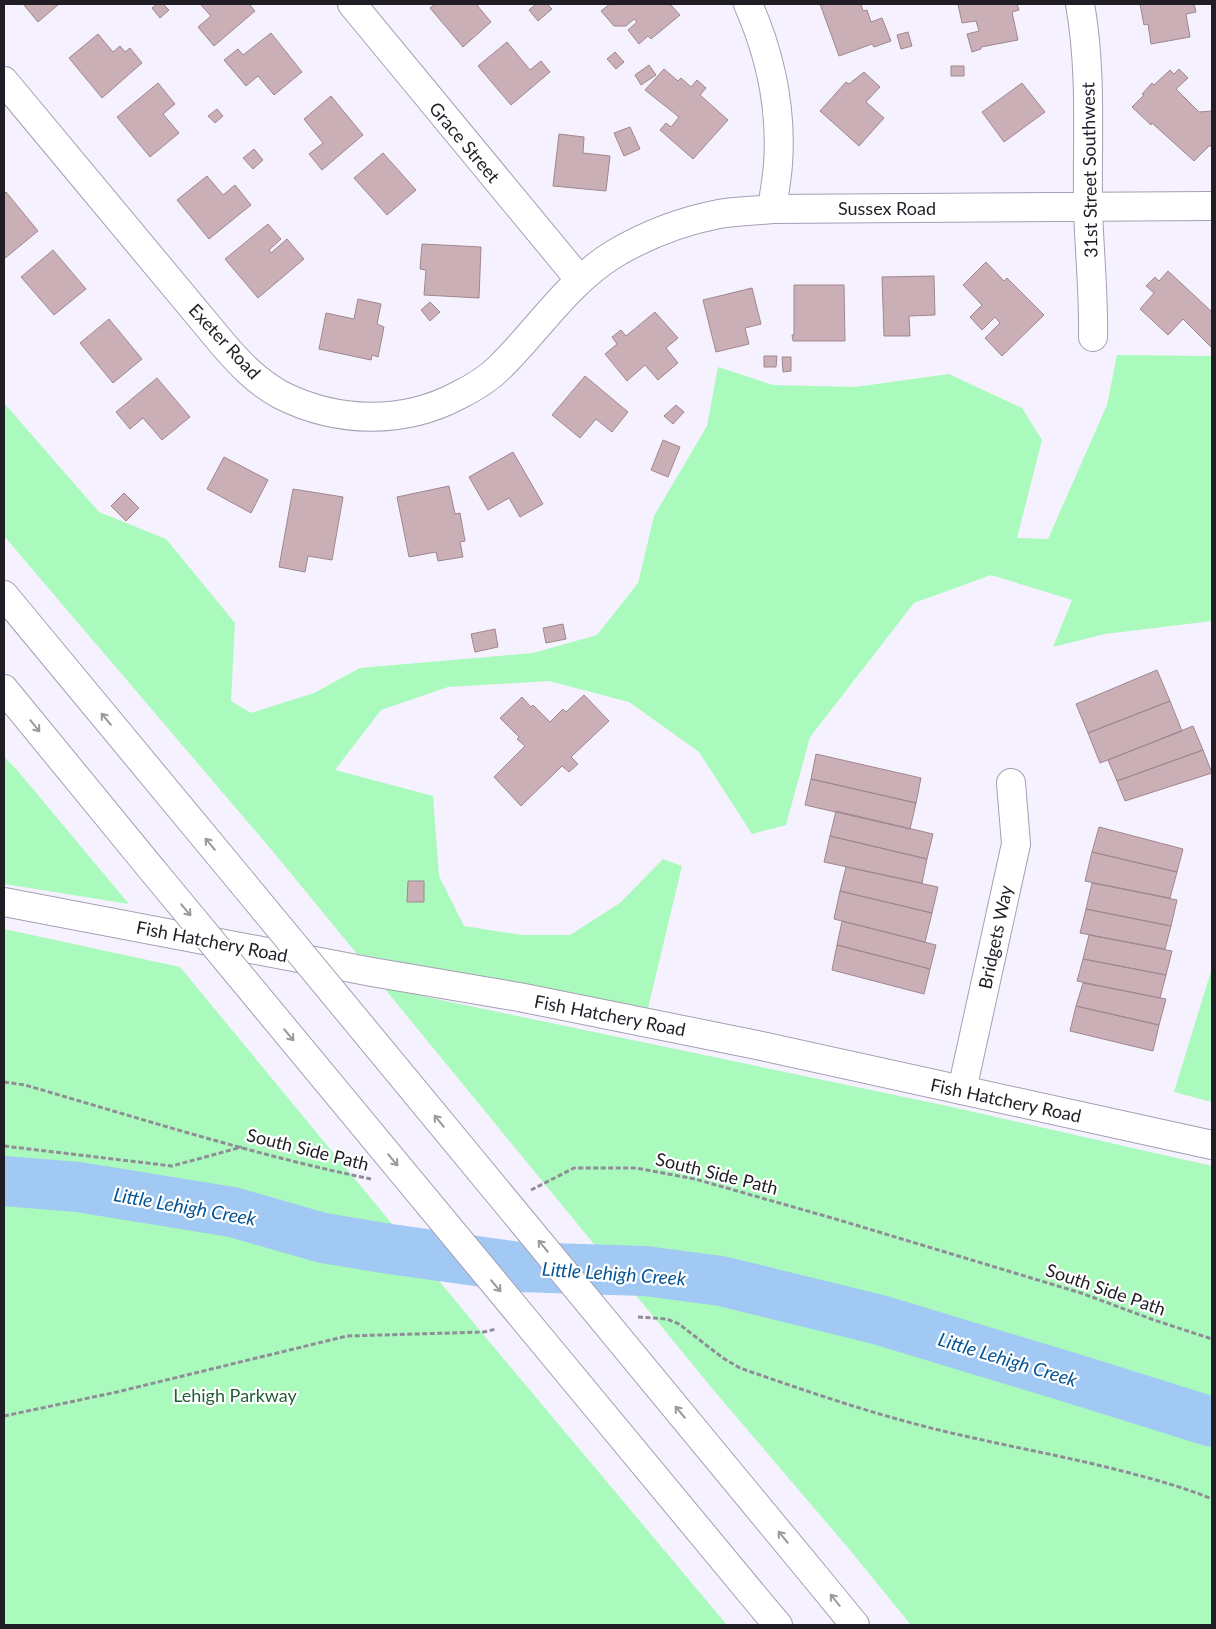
<svg xmlns="http://www.w3.org/2000/svg" width="1216" height="1629" viewBox="0 0 1216 1629" font-family="Lato,sans-serif">
  <style>
    .green { fill: #a9fabc }
    .lines { fill: none; stroke-linecap: round; stroke-linejoin: round }
    .river { stroke: #a1c9f4; stroke-width: 50 }
    .building { fill: #caafb6; stroke: #a0878d }
    .street-casing { stroke: #a69eb3; stroke-width: 30 }
    .secondary-casing { stroke: #a69eb3; stroke-width: 30 }
    .highway-casing { stroke: #a69eb3; stroke-width: 30 }
    .path { stroke: #918d98; stroke-width: 3; stroke-dasharray: 5 2.5; stroke-linecap: butt }
    .street { stroke: #fff; stroke-width: 28 }
    .secondary { stroke: #fff; stroke-width: 28 }
    .highway { stroke: #fff; stroke-width: 28 }
    .highway-bridge-casing { stroke: #a69eb3; stroke-width: 30; stroke-linecap: butt }
    .highway-bridge { stroke: #fff; stroke-width: 28 }
    .oneway { stroke: #9b999d }
    .labels { text-anchor: middle; dominant-baseline: central; stroke-width: 4.5; stroke-linejoin: round; paint-order: stroke }
    .street-label { font-size: 18px; fill: #201d25; stroke: #fff }
    .park-label { font-size: 18px; fill: #235f35; stroke: #fff }
    .water-label { font-size: 19px; font-style: italic; fill: #065493; stroke: #fff }
  </style>
  <rect width="100%" height="100%" fill="#f6f1ff"/>
  <path class="green" d="M1117 355 1212 356V621L1105 634 1053 647 1072 600 991 575 914 603 810 737 786 825 752 834 699 752 629 702 549 681 448 687 381 710 335 770 433 796 439 876 464 926 522 935H570L620 903 663 859 682 866 648 1008 357 954 275 854 4 536V403L99 512 166 539 235 623 231 701 251 713 314 693 360 668 533 653 597 635 638 583 654 516 707 426 718 367 773 385 855 387 949 374 1022 408 1042 440 1017 538 1048 539 1107 405Z
    M4 757 17 770 129 904 4 884Z
    M4 929 180 967 492 1345 727 1625H4Z
    M1212 968V1102L1174 1092Z
    M384 988 952 1107 1212 1166V1625H911L849 1549 716 1393Z"/>
  <g class="lines">
    <path class="river" d="M4 1181 78 1187 232 1212 323 1238 390 1249 519 1267 645 1271 721 1281 880 1320 1078 1380 1212 1422"/>
  </g>
  <path class="building" d="M23 4H59L38 22Z
    M157 4H163L169 10 160 18 152 8Z
    M200 4H249L255 11 214 46 198 27 211 16Z
    M435 4H476L491 22 463 47 430 8Z
    M536 4H547L552 9 538 21 529 10Z
    M610 4H670L680 15 651 39 648 36 639 44 628 30 637 22 634 19 626 26H614L601 11Z
    M820 4H861L863 11 867 10 871 22 882 18 891 41 874 47 872 44 839 56Z
    M958 4H1017L1019 10 1012 12 1018 40 981 47V49L972 52 967 34 979 31 976 21 962 23Z
    M1140 4H1194L1196 12 1186 14 1190 37 1151 44 1148 24 1144 25Z
    M908 32 912 46 901 49 897 35Z
    M271 33 302 72 274 95 258 76 246 86 224 60 238 49 243 55Z
    M98 34 113 52 120 46 125 52 130 48 142 63 102 98 69 58Z
    M507 42 530 70 541 61 550 72 511 105 478 66Z
    M615 52 624 62 616 69 607 59Z
    M649 65 656 75 641 85 635 75Z
    M951 66H964V76H951Z
    M664 69 678 81 681 78 691 87 697 80 706 88 700 95 728 120 693 159 660 130 666 123 671 127 679 117 645 90Z
    M1179 69 1188 78 1176 89 1199 112 1212 111V146H1209L1194 161 1152 123 1151 125 1132 107 1144 95 1142 94 1152 83 1154 85 1170 70 1174 74Z
    M864 72 880 87 866 102 884 118 859 146 820 111 846 82 849 84Z
    M158 83 175 104 163 114 179 133 150 157 117 117Z
    M1022 83 1045 112 1004 142 982 112Z
    M331 96 363 135 322 170 309 154 323 143 304 119Z
    M217 109 223 116 215 123 208 116Z
    M630 127 640 149 624 156 614 133Z
    M559 134 584 137 583 153 610 156 606 191 553 186Z
    M254 149 263 160 253 169 243 158Z
    M383 153 416 190 387 215 354 178Z
    M207 176 223 195 235 185 251 205 209 239 177 200Z
    M6 192 38 231 4 259V194Z
    M268 224 281 239 269 250 271 253 287 239 304 259 258 298 225 259Z
    M422 244 481 247 479 298 424 295 426 270 420 269Z
    M53 250 86 289 54 315 21 277Z
    M986 262 1004 281 1007 278 1044 315 1002 356 985 338 1000 323 995 317 982 330 970 317 982 305 963 285Z
    M1168 271 1212 312V348L1183 319 1168 335 1140 309 1154 293 1146 286 1155 277 1159 281Z
    M934 276 935 315 909 316 910 336H884L882 277Z
    M794 285H844L845 341H793L792 335H794Z
    M752 288 761 324 745 328 749 344 716 352 703 300Z
    M358 299 381 304 377 324 384 327 378 357 372 355 371 360 319 349 326 313 354 319Z
    M430 302 440 312 430 321 421 310Z
    M655 312 678 338 666 348 678 363 658 380 645 365 627 381 605 354 617 344 612 337 621 330 626 336Z
    M109 319 142 359 113 383 80 343Z
    M764 356H777L776 367H764Z
    M782 357H791V371L783 372Z
    M585 376 628 412 612 432 596 419 580 438 552 415Z
    M157 378 190 417 162 440 143 418 130 429 116 412Z
    M676 405 684 412 673 424 664 416Z
    M663 440 680 447 668 477 651 470Z
    M513 452 543 504 520 517 509 498 488 510 469 477Z
    M224 457 268 480 251 513 207 489Z
    M449 486 455 514 460 513 465 541 460 542 463 557 438 561 436 552 409 557 397 497Z
    M293 489 343 497 332 560 308 556 305 572 279 567Z
    M124 493 139 508 126 521 111 506Z
    M563 624 566 639 546 643 543 628Z
    M495 629 498 647 475 652 471 634Z
    M1157 670 1170 701 1088 733 1076 704Z
    M584 695 609 721 571 757 578 764 569 772 562 766 521 806 494 777 525 746 517 739 519 737 500 718 522 697 531 707 533 705 550 722 563 709 566 712Z
    M1170 701 1182 731 1100 763 1088 733Z
    M1193 726 1203 750 1117 781 1108 760Z
    M1203 750 1212 773 1125 801 1117 781Z
    M816 754 921 778 916 803 811 779Z
    M811 779 916 803 910 829 805 805Z
    M836 811 933 834 927 859 830 836Z
    M1099 827 1183 849 1177 872 1092 852Z
    M830 836 927 859 922 883 824 862Z
    M1092 852 1177 872 1170 898 1085 881Z
    M846 867 938 887 932 913 840 891Z
    M408 881H424V902H407Z
    M1092 883 1177 900 1171 926 1086 909Z
    M840 891 932 913 925 942 834 919Z
    M1086 909 1171 926 1165 949 1080 933Z
    M842 921 936 945 930 969 837 945Z
    M1089 935 1172 951 1166 975 1083 959Z
    M837 945 930 969 924 994 832 970Z
    M1083 959 1166 975 1160 998 1077 981Z
    M1083 983 1166 999 1159 1025 1076 1006Z
    M1076 1006 1159 1025 1153 1051 1070 1031Z"/>
  <g class="lines">
    <g class="street-casing">
      <path id="street" d="M352 4 579 279
        M748 4C770 54 782 108 778 164 777 179 774 194 772 209
        M1080 4C1092 71 1087 139 1088 206 1089 250 1094 293 1093 337
        M4 81 222 343C239 363 257 382 281 395 337 423 403 425 459 395 473 388 488 379 499 368 538 330 567 283 614 254 646 235 683 221 719 214 736 211 755 211 772 209L1212 206
        M962 1090 1016 844 1011 783"/>
    </g>
    <g class="secondary-casing">
      <path id="secondary" d="M4 902 372 972 519 997 757 1045 1212 1145"/>
    </g>
    <g class="highway-casing">
      <path id="highway" d="M4 595 241 881
        M4 689 154 872
        M814 1575 855 1625
        M766 1611 778 1625"/>
    </g>
    <path class="path" d="M4 1082 25 1085C139 1118 254 1155 371 1179
      M4 1146 172 1166 242 1147
      M531 1190 574 1168H636L695 1179 839 1220 1081 1293 1154 1320 1212 1339
      M638 1317 667 1319 679 1324 723 1358 740 1368C800 1389 861 1410 923 1426 989 1443 1056 1454 1122 1471 1153 1479 1183 1487 1212 1499
      M4 1416 117 1392 347 1336 484 1332 496 1329"/>
    <use href="#street" class="street"/>
    <use href="#secondary" class="secondary"/>
    <use href="#highway" class="highway"/>
    <g class="highway-bridge-casing">
      <path id="highway-bridge" d="M154 872 766 1611
        M241 881 814 1575"/>
    </g>
    <use href="#highway-bridge" class="highway-bridge"/>
  </g>
  <defs><path id="oneway-shaft" d="M-6 0H5M1.5-3L5.5 0L1.5 3" fill="none" stroke-width="1.6" stroke-linecap="round" stroke-linejoin="round" transform="scale(1.25)"/></defs>
  <g class="oneway">
    <use href="#oneway-shaft" transform="translate(106 719) rotate(-130)"/>
    <use href="#oneway-shaft" transform="translate(35 726) rotate(51)"/>
    <use href="#oneway-shaft" transform="translate(210 844) rotate(-130)"/>
    <use href="#oneway-shaft" transform="translate(186 910) rotate(50)"/>
    <use href="#oneway-shaft" transform="translate(289 1035) rotate(50)"/>
    <use href="#oneway-shaft" transform="translate(439 1121) rotate(-130)"/>
    <use href="#oneway-shaft" transform="translate(393 1160) rotate(50)"/>
    <use href="#oneway-shaft" transform="translate(543 1246) rotate(-130)"/>
    <use href="#oneway-shaft" transform="translate(496 1286) rotate(50)"/>
    <use href="#oneway-shaft" transform="translate(680 1412) rotate(-130)"/>
    <use href="#oneway-shaft" transform="translate(783 1537) rotate(-130)"/>
    <use href="#oneway-shaft" transform="translate(835 1600) rotate(-129)"/>
  </g>
  <g class="labels">
    <g class="street-label">
      <text transform="translate(465 142) rotate(50)">Grace Street</text>
      <text transform="translate(1089 170) rotate(-91)">31st Street Southwest</text>
      <text x="887" y="208">Sussex Road</text>
      <text transform="translate(225 341) rotate(47)">Exeter Road</text>
      <text transform="translate(995 937) rotate(-78)">Bridgets Way</text>
      <text transform="translate(212 941) rotate(11)">Fish Hatchery Road</text>
      <text transform="translate(610 1015) rotate(11)">Fish Hatchery Road</text>
      <text transform="translate(1006 1100) rotate(12)">Fish Hatchery Road</text>
      <text transform="translate(308 1149) rotate(14)">South Side Path</text>
      <text transform="translate(717 1173) rotate(14)">South Side Path</text>
      <text transform="translate(1106 1289) rotate(19)">South Side Path</text>
    </g>
    <g class="park-label">
      <text x="235" y="1395">Lehigh Parkway</text>
    </g>
    <g class="water-label">
      <text transform="translate(185 1206) rotate(10)">Little Lehigh Creek</text>
      <text transform="translate(614 1273) rotate(4)">Little Lehigh Creek</text>
      <text transform="translate(1008 1359) rotate(17)">Little Lehigh Creek</text>
    </g>
  </g>
  <rect width="1216" height="1629" fill="none" stroke="#201d25" stroke-width="10"/>
</svg>
